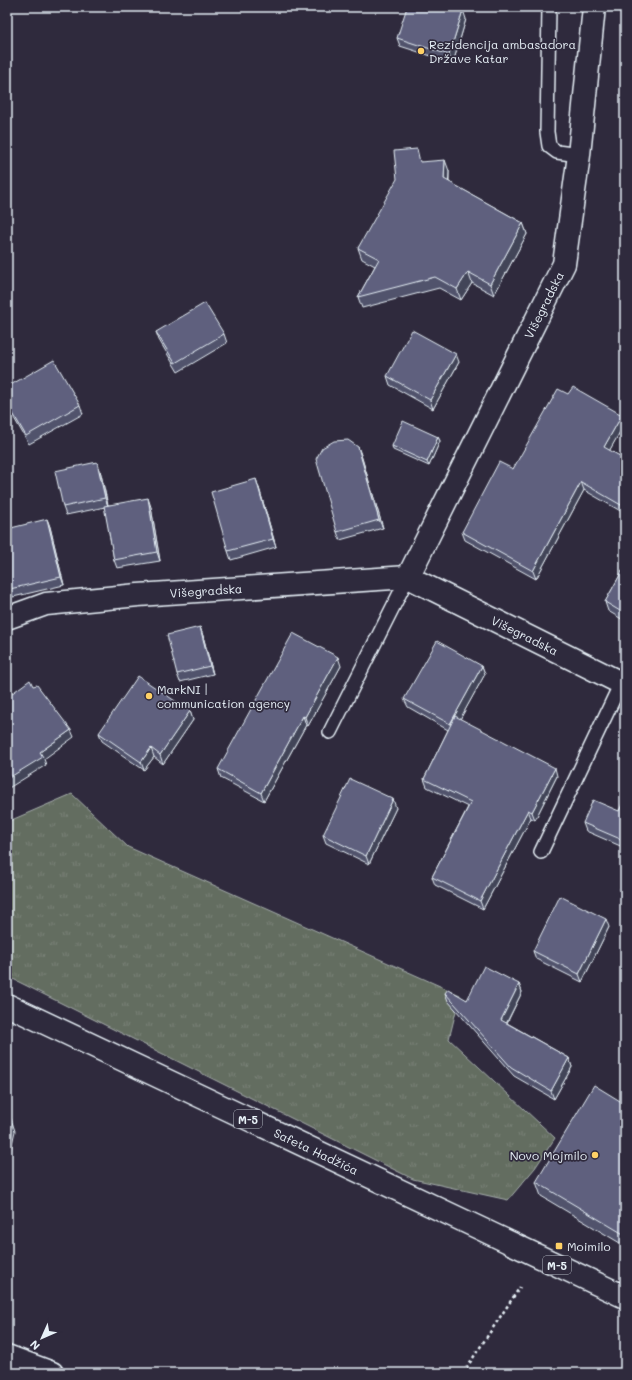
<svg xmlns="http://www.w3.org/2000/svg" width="632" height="1380" viewBox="0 0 632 1380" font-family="Mali,sans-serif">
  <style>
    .grass { fill: url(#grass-tufts); stroke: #a6afac }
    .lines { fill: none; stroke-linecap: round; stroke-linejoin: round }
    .lane-casing { stroke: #e8f1f8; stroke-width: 16 }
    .street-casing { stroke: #e8f1f8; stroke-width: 25 }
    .primary-casing { stroke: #e8f1f8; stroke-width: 25 }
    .path { stroke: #e8f1f8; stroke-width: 2.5; stroke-dasharray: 3 3; stroke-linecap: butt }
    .lane { stroke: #2f2a3d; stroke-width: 13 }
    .street { stroke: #2f2a3d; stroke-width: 22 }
    .primary { stroke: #2f2a3d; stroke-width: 22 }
    .wall { fill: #51536c; stroke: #e8f1f8 }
    .shaded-wall { fill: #424458; stroke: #e8f1f8 }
    .building { fill: #5e617e; stroke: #e8f1f8 }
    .poi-dot { fill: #ffd166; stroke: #2f2a3d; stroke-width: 1.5 }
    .labels { text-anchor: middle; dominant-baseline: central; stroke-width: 3.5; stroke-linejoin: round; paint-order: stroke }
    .shield { fill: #2f2a3d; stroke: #b0b5c0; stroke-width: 1 }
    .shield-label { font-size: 11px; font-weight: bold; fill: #e8f1f8 }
    .poi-label { font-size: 12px; fill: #e8f1f8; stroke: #2f2a3d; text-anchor: start }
    .street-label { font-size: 12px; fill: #e8f1f8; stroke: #2f2a3d }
  </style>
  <defs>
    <pattern id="grass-tufts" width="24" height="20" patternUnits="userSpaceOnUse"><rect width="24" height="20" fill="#646d61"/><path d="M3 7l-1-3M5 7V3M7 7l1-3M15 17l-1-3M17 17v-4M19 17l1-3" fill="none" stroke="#7a8278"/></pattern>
  </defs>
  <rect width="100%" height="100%" fill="#2f2a3d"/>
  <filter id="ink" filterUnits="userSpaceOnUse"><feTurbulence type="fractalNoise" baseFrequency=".025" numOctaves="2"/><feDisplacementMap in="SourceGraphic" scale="8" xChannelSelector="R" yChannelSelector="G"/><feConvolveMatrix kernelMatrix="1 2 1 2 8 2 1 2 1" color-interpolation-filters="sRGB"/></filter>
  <g filter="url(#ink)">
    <path class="grass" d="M72 794 128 847 460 995 449 1039 555 1138 535 1168 508 1200 413 1179 7 976V822Z"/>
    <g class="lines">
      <g class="lane-casing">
        <path id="lane" d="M549 7 547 132 549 146 557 152 579 155
          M330 732 408 577
          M541 852 621 683"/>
      </g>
      <g class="street-casing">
        <g id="street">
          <path id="s1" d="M408 577 564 264 579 155 594 7"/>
          <path id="s2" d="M7 618 46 604 138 595 408 577 625 685"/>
          <path d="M7 1356 52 1373"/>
        </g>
      </g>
      <g class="primary-casing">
        <g id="primary">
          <path id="s3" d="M7 1005 625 1297"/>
        </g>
      </g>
      <path class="path" d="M463 1373 520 1287"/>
      <use href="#lane" class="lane"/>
      <use href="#street" class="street"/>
      <use href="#primary" class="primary"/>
    </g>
    <path class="wall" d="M466 19 453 63 400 46 397 38Z
      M421 162 449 171V182L523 223 527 234 494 295 472 283 461 300 439 288 362 308 358 297 375 266 362 259 358 248Z
      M156 332 224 334 227 343 178 372 159 340Z
      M459 362 433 409 390 385 387 376Z
      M7 387 80 405 83 414 29 444 7 406Z
      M568 394 622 415 625 423 609 451 625 459V511L624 513 584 490 536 579 465 540 462 532 513 469Z
      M438 437 440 441 429 466 393 450 392 446Z
      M358 447 361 455 383 528 340 540 337 532Z
      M97 462 100 470 108 505 151 507 160 561 117 568 114 560 105 507 66 515 63 507Z
      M259 488 276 547 231 560 228 551Z
      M47 519 50 527 64 585 13 597 10 589Z
      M625 566V621L608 611 605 602Z
      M200 627 203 636 213 674 180 682 177 674Z
      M341 666 308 726 306 725 264 801 221 778 218 769Z
      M482 666 485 674 460 719 557 776 535 820 531 818 483 909 435 885 432 877 468 807 427 787 424 779 448 730 408 707 404 699Z
      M190 711 193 720 163 764 154 757 144 770 102 741 99 733Z
      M625 799V848L586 831 583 823 619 811Z
      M396 808 369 864 326 843 323 835Z
      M625 879V898L623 897 620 889Z
      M609 927 582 982 536 959 533 951Z
      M519 984 522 992 507 1023 569 1058 572 1067 554 1099 514 1076 448 1001 445 993 467 1000Z
      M625 1104V1246L541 1196 536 1182Z"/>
    <path class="shaded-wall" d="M463 10 466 19 453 63 449 55Z
      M445 160 449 171 448 190 444 179Z
      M523 223 527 234 494 295 490 284Z
      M468 272 472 283 461 300 457 289Z
      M456 354 459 362 433 409 430 400Z
      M622 415 625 423 607 455 604 447Z
      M438 437 440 441 429 466 427 462Z
      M358 447 361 455 383 528 379 520Z
      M97 462 100 470 108 506 105 498Z
      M256 479 259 488 276 547 273 539Z
      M581 482 584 490 536 579 533 571Z
      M148 498 151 507 160 561 157 552Z
      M625 498V511L624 513 621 505Z
      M47 519 50 527 64 585 61 577Z
      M200 627 203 636 213 674 210 666Z
      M338 657 341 666 308 726 305 717Z
      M482 666 485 674 453 732 450 724Z
      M190 711 193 720 163 764 160 755Z
      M303 716 306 725 264 801 261 793Z
      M71 730 74 737 44 759 46 765 7 789V779L40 752Z
      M151 748 154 757 144 770 141 762Z
      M555 768 557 776 535 820 532 812Z
      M393 799 396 808 369 864 366 856Z
      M528 810 531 818 483 909 480 901Z
      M606 919 609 927 582 982 579 974Z
      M519 984 522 992 504 1028 501 1020Z
      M569 1058 572 1067 554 1099 551 1091Z
      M11 1119 15 1131 7 1166V1135Z"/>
    <path class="building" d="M407 7H452L463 10 449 55 397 38Z
      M417 149 420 162 445 160 444 179 523 223 490 284 468 272 457 289 435 277 358 297 379 259 358 248 397 179 394 151Z
      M205 303 224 334 175 363 156 332Z
      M412 330 456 354 430 400 387 376Z
      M54 360 80 405 26 436 7 403V387Z
      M573 387 622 415 604 447 625 459V498L621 505 581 482 533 571 462 532 499 462 513 469 558 389 568 394Z
      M403 421 438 437 427 462 392 446Z
      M348 440 358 447 379 520 337 532 316 459 322 448 334 441Z
      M97 462 105 498 63 507 55 471Z
      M256 479 273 539 228 551 211 492Z
      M148 498 157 552 114 560 104 506Z
      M47 519 61 577 10 589 7 578V529Z
      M625 566V614L605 602Z
      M200 627 210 666 177 674 167 635Z
      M293 633 338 657 305 717 303 716 261 793 218 769Z
      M437 641 482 666 450 724 404 699Z
      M138 676 190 711 160 755 151 748 141 762 99 733Z
      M30 680 33 686 37 685 71 730 40 752 43 757 7 779V697Z
      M455 716 555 768 532 812 528 810 480 901 432 877 471 802 424 779Z
      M350 779 393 799 366 856 323 835Z
      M625 799V841L583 823 593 800 619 811Z
      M625 879V891L620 889Z
      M560 896 606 919 579 974 533 951Z
      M484 966 519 984 501 1020 569 1058 551 1091 511 1067 445 993 448 989 467 1000Z
      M594 1085 625 1104V1235L536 1182Z
      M7 1118 11 1119 7 1135Z"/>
  </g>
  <g class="poi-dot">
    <circle cx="421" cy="51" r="4"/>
    <circle cx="149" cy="696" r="4"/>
    <circle cx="595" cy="1155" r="4"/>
    <rect x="555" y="1242" width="8" height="8" rx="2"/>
  </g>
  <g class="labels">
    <g class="shield">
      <rect x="234" y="1110" width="28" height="18" rx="3"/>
      <rect x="543" y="1256" width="28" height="18" rx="3"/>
    </g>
    <g class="shield-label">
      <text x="248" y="1119">M-5</text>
      <text x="557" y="1265">M-5</text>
    </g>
    <g class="poi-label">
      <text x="429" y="44">Rezidencija ambasadora<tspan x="429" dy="14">Države Katar</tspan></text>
      <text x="157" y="689">MarkNI |<tspan x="157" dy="14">communication agency</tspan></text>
      <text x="587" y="1155" text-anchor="end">Novo Mojmilo</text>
      <text x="567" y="1246">Moimilo</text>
    </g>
    <g class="street-label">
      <text stroke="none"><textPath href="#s1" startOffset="304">Višegradska</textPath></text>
      <text stroke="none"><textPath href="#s2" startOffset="202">Višegradska</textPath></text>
      <text stroke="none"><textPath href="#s2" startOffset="535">Višegradska</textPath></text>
      <text stroke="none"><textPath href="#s3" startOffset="342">Safeta Hadžića</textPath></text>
    </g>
  </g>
  <rect width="632" height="1380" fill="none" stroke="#2f2a3d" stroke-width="24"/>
  <rect x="12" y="12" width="608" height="1356" fill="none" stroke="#e8f1f8" stroke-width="1.5" filter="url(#ink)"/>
  <g transform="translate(42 1338) rotate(225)" stroke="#2f2a3d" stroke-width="3" paint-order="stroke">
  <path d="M0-3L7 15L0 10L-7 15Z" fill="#e8f1f8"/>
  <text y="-6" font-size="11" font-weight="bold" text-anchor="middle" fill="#e8f1f8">N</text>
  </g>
</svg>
